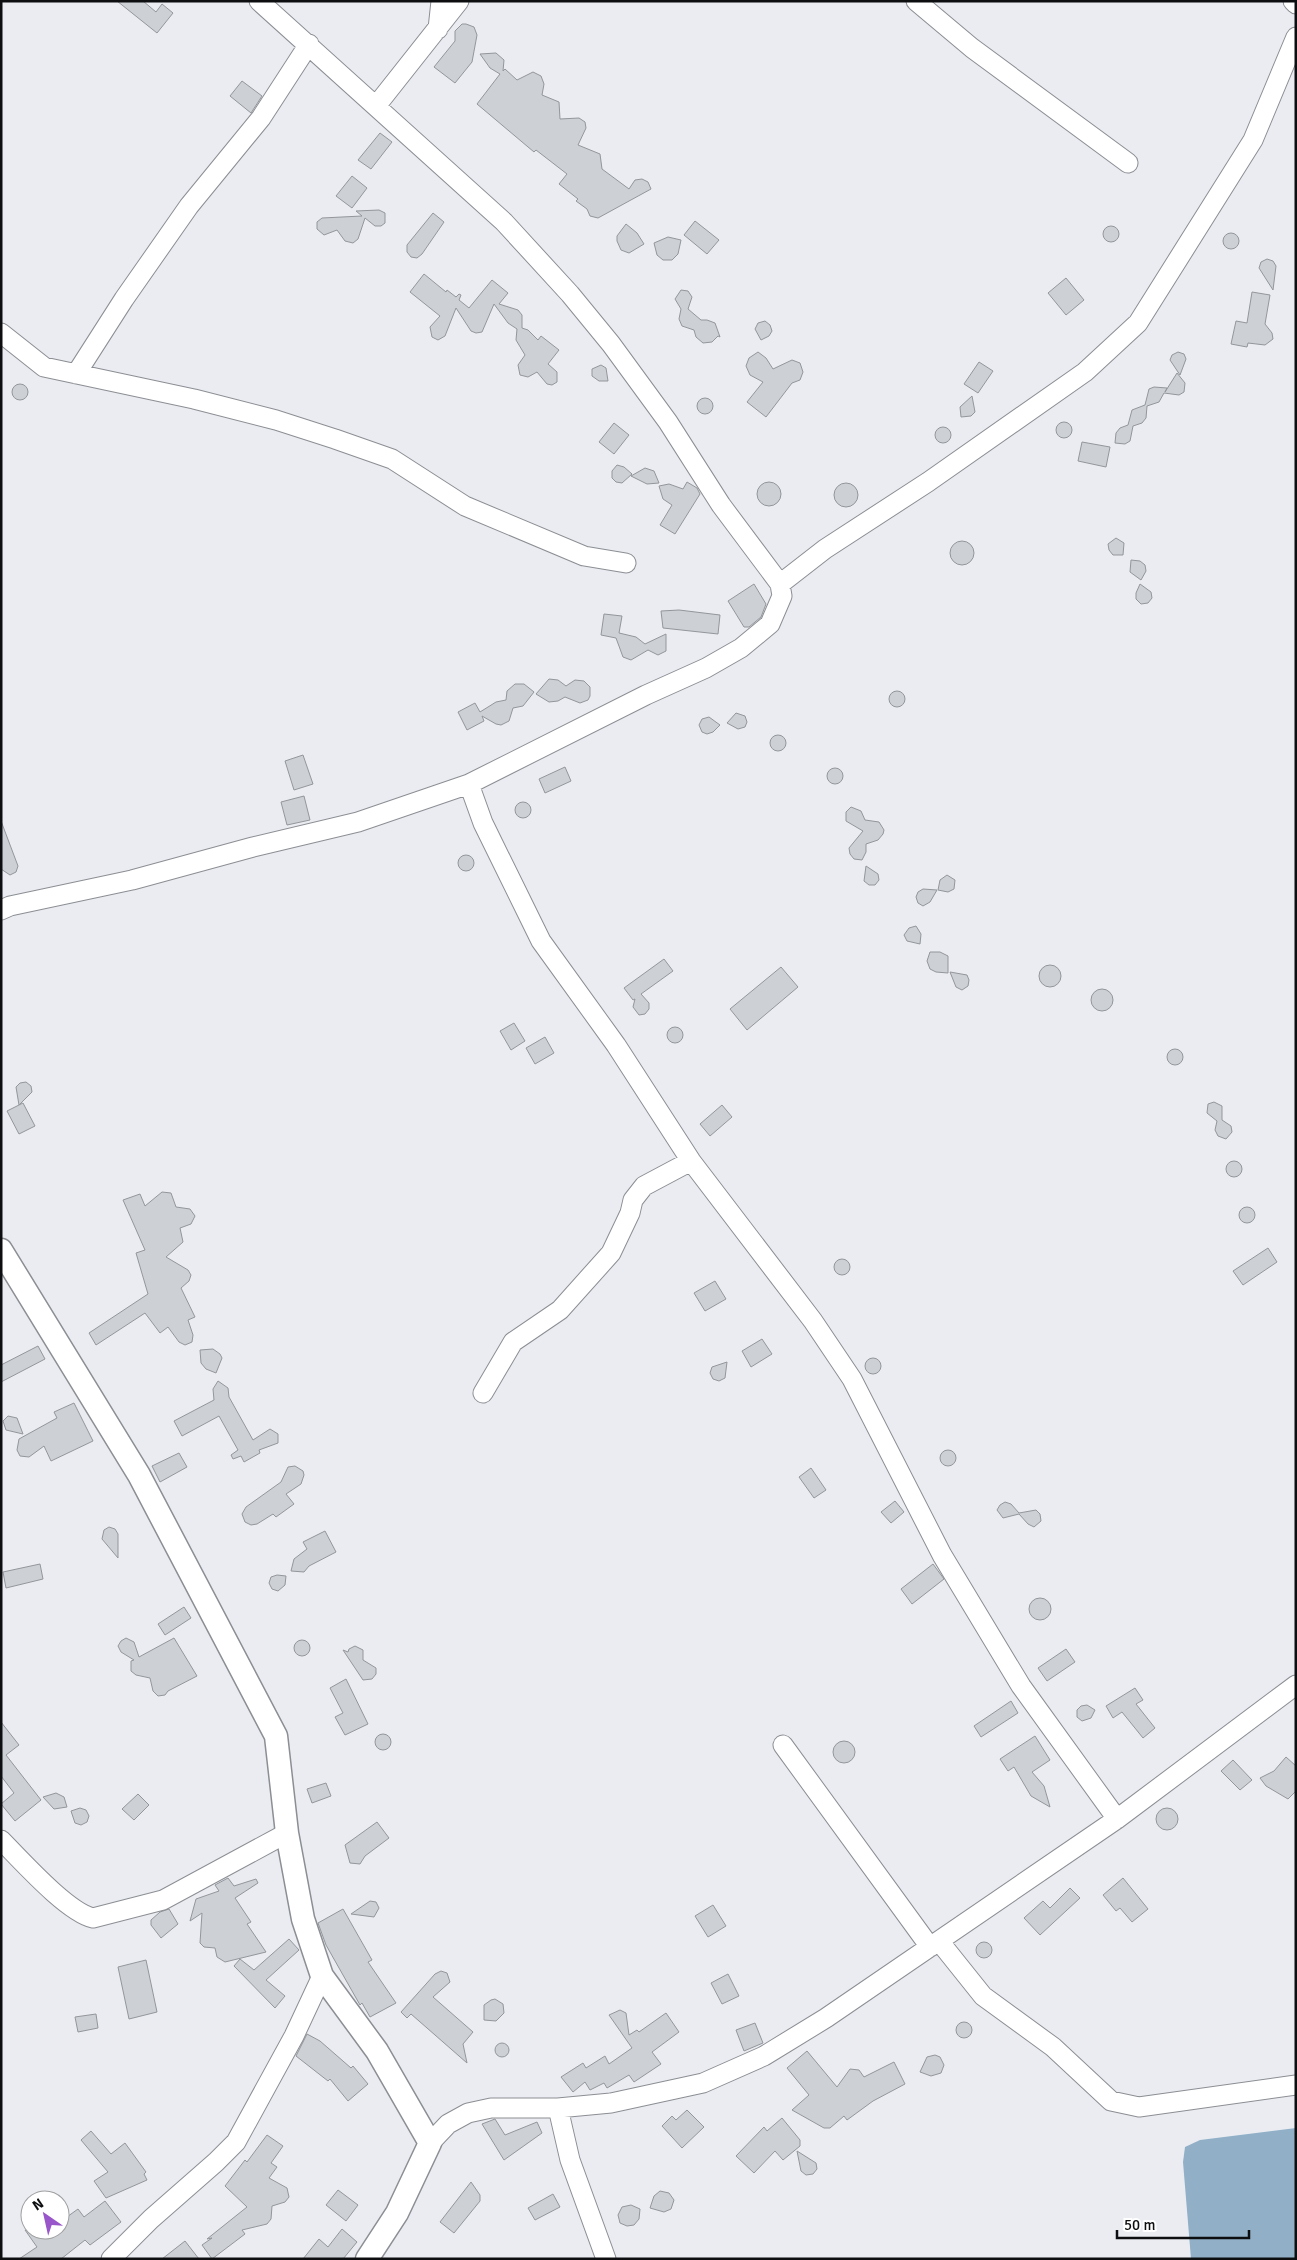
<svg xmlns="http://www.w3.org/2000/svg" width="1297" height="2260" viewBox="0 0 1297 2260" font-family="Signika,sans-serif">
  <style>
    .water { fill: #91b0c7 }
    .building { fill: #cdd0d5; stroke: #93969b }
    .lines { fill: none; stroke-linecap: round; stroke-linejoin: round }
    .minor-casing { stroke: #8b8e93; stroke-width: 21 }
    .tertiary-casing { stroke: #8b8e93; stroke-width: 25 }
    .minor { stroke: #fff; stroke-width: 19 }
    .tertiary { stroke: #fff; stroke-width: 22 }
  </style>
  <rect width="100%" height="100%" fill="#eaecf2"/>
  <path class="water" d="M1296 2128V2259H1191L1183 2162 1185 2147 1200 2140Z"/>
  <path class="building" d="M117 1H143L156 12 162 4 173 13 157 33Z
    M462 24H466L474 27 477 35 472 62 455 83 434 67 455 41V31Z
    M496 53 504 60 503 71 505 69 517 80 533 72 541 76 544 84 542 95 559 102 560 119 579 118 585 122 586 128 578 145 600 154 602 169 629 189 635 180 642 179 648 182 651 189 598 218 590 216 587 209 576 201 578 199 559 184 567 174 536 150 534 152 477 104 500 74 490 68 480 54Z
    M242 81 262 96 251 113 230 96Z
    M380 133 392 142 371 169 358 160Z
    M352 176 367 188 352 208 336 196Z
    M379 210 385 213V223L381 226H375L365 218 358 239 353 243 345 241 337 230 324 235 317 229V222L322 218 362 216 356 211Z
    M433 213 444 222 422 254 417 258 411 257 407 252V245Z
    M695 221 719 240 707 254 684 235Z
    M626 224 637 233 644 244 629 253 621 250 617 241V236Z
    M1103 234a8 8 0 1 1 16 0a8 8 0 1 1-16 0Z
    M1223 241a8 8 0 1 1 16 0a8 8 0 1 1-16 0Z
    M668 237 681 240 678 254 672 260H663L657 255 654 243Z
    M1267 259 1273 261 1276 266 1273 290 1259 268 1261 262Z
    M424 274 446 292 447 290 456 297 459 294 461 295 459 300 469 308 492 280 508 293 499 304 518 310 522 315V328L528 330 538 340 541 336 559 350 548 364 557 372V382L552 385 547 384 537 372 528 377 520 375 518 365 525 355 516 340 517 329 508 323 494 304 482 332 476 333 471 331 456 308 445 336 438 340 432 337 430 327 440 316 410 292Z
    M1066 278 1084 300 1066 315 1048 293Z
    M681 290 688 291 692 297 688 309 701 320H707L715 323 720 337 718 336 712 342 703 343 696 337 694 330 682 326 679 319 681 309 675 299Z
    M1252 292 1270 295 1265 324 1272 333 1273 339 1265 345 1248 343 1247 347 1231 344 1236 321 1247 323Z
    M765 321 770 325 772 331 769 336 761 340 755 329 758 323Z
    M758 352 766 358 773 369 792 360 800 363 803 372 800 380 792 383 766 417 747 402 763 382 750 375 746 366 749 358Z
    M1178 352 1184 354 1186 359 1180 375 1170 360 1172 355Z
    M979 362 993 371 978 393 964 384Z
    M601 365 606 368 608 381H599L592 376V369Z
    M1177 373 1185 383 1184 392 1179 395 1164 393 1159 402 1147 406 1146 418 1142 423 1133 426 1130 441 1125 444 1115 443 1116 433 1120 428 1128 425 1132 410 1145 405 1149 389 1154 387 1167 388 1165 392Z
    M12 392a8 8 0 1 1 16 0a8 8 0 1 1-16 0Z
    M972 396 975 412 971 416 961 417 960 407Z
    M697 406a8 8 0 1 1 16 0a8 8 0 1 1-16 0Z
    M1056 430a8 8 0 1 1 16 0a8 8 0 1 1-16 0Z
    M614 423 629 435 614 454 599 442Z
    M935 435a8 8 0 1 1 16 0a8 8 0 1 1-16 0Z
    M1082 442 1110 447 1106 467 1078 461Z
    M617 465 624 467 632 474 622 483 616 482 612 478V471Z
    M645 468 654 471 659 483 647 484 631 476Z
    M687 482 697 488 700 494 675 534 660 525 672 505 663 499 659 486 669 484 683 489Z
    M757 494a12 12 0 1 1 24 0a12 12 0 1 1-24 0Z
    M834 495a12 12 0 1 1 24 0a12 12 0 1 1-24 0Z
    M1116 538 1124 543 1123 555H1113L1109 550 1108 544Z
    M950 553a12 12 0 1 1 24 0a12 12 0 1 1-24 0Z
    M1131 560 1140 561 1145 565 1146 571 1141 580 1130 572Z
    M754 584 766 604 761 617 749 627H744L728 601Z
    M1140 584 1151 592 1152 598 1148 603 1141 604 1136 599V593Z
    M679 610 720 615 718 634 663 628 661 611Z
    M604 614 622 616 619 633 636 637 645 644 666 634V651L658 655 648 650 631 660 623 657 616 638 601 635Z
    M549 679 558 680 566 686 575 680 584 681 590 687V696L588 700 580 703 565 697 558 701 549 702 536 694Z
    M515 684H524L534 692 523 706 513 708 509 721 501 725 496 724 482 716 484 721 467 730 458 712 475 703 480 712 496 702 506 700 507 691Z
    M889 699a8 8 0 1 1 16 0a8 8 0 1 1-16 0Z
    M736 713 745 716 747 722 745 727 738 729 727 723Z
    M709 717 720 725 713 732 707 734 702 732 699 725 702 719Z
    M770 743a8 8 0 1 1 16 0a8 8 0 1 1-16 0Z
    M303 755 313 784 294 790 285 761Z
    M565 767 571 781 545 793 539 779Z
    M827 776a8 8 0 1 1 16 0a8 8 0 1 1-16 0Z
    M304 796 310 820 287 825 281 802Z
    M515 810a8 8 0 1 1 16 0a8 8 0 1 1-16 0Z
    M851 807 861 811 865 820 879 822 884 830 883 834 878 840 866 844V852L862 860 854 859 850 854 849 848 863 831 846 821V812Z
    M1 821 18 866 16 872 10 875 1 869Z
    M458 863a8 8 0 1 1 16 0a8 8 0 1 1-16 0Z
    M866 866 878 874 879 880 875 885H869L864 881Z
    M947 875 955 880 954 889 948 892 938 890 940 880Z
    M923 889 937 890 930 902 923 906 918 903 916 897 918 892Z
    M916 926 921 934 920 944 907 941 904 935 909 928Z
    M930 952H940L948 956V973L936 972 930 969 927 961Z
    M664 959 673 971 641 994 649 1003V1009L645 1014 639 1015 633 1007 635 999 633 1000 624 988Z
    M1039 976a11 11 0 1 1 22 0a11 11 0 1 1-22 0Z
    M781 967 798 987 747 1030 730 1009Z
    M950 972 967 975 969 980 968 986 962 990 956 987Z
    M1091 1000a11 11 0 1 1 22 0a11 11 0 1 1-22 0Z
    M514 1023 525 1041 511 1050 500 1031Z
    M667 1035a8 8 0 1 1 16 0a8 8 0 1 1-16 0Z
    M545 1037 554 1053 535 1064 526 1048Z
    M1167 1057a8 8 0 1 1 16 0a8 8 0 1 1-16 0Z
    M26 1082 31 1086 32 1092 19 1105 16 1087 20 1083Z
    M1214 1102 1222 1106V1120L1231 1126 1232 1132 1226 1139 1218 1136 1215 1130 1217 1121 1207 1113 1208 1104Z
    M23 1103 35 1126 19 1134 7 1111Z
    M722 1105 732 1117 710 1136 700 1124Z
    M1226 1169a8 8 0 1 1 16 0a8 8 0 1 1-16 0Z
    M162 1192 171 1193 176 1207 190 1209 195 1216 191 1224 180 1228 183 1242 166 1257 188 1270 191 1275 189 1281 181 1288 195 1317 188 1320 193 1335 192 1342 185 1345 179 1342 168 1327 160 1333 145 1313 96 1345 89 1333 148 1294 136 1253 145 1250 123 1200 140 1194 145 1206Z
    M1239 1215a8 8 0 1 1 16 0a8 8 0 1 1-16 0Z
    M1268 1248 1277 1262 1243 1285 1233 1271Z
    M834 1267a8 8 0 1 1 16 0a8 8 0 1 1-16 0Z
    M715 1281 726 1299 705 1311 694 1293Z
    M762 1339 772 1354 751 1367 742 1351Z
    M38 1346 45 1359 1 1382V1365Z
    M213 1349 220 1354 222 1358 216 1373 206 1369 201 1363 200 1350Z
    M865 1366a8 8 0 1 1 16 0a8 8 0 1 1-16 0Z
    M727 1362 725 1378 719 1381 713 1379 710 1373 712 1367Z
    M218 1381 228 1388 229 1397 253 1440 270 1429 278 1434V1443L259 1450 260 1453 244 1462 241 1456 233 1459 231 1455 238 1450 219 1416 182 1436 174 1421 214 1400 213 1389Z
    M74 1403 93 1441 51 1461 44 1446 29 1457 20 1456 17 1450 19 1439 57 1418 54 1412Z
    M8 1416 17 1418 23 1434 6 1430 3 1421Z
    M940 1458a8 8 0 1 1 16 0a8 8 0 1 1-16 0Z
    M179 1453 187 1467 160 1482 152 1466Z
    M295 1466 303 1471 304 1475 301 1484 286 1494 294 1504 276 1517 273 1514 257 1524 251 1525 245 1522 242 1514 246 1507 281 1482 288 1467Z
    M811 1468 826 1490 814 1498 799 1477Z
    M895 1501 904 1512 891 1523 881 1512Z
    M1005 1502 1011 1504 1019 1513 1036 1510 1040 1514 1041 1521 1034 1527 1028 1524 1019 1514 1003 1518 997 1510 1000 1505Z
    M109 1527 115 1529 118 1534V1558L102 1539 104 1530Z
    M325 1531 336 1552 309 1566 304 1572 291 1571 294 1559 307 1549 303 1542Z
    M40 1564 43 1579 6 1588 3 1572Z
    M933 1564 944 1579 912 1604 901 1589Z
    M277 1575 286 1576 285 1585 278 1591 272 1589 269 1583 271 1577Z
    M1029 1609a11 11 0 1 1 22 0a11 11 0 1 1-22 0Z
    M184 1607 191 1618 165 1635 158 1624Z
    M126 1638 134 1642 139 1657 174 1638 197 1676 168 1691 165 1695 158 1696 153 1691 150 1678 136 1675 131 1671V1661L134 1660 121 1652 118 1646 121 1641Z
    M294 1648a8 8 0 1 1 16 0a8 8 0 1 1-16 0Z
    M355 1646 363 1650V1660L376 1668V1674L372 1679 363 1680 343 1650 348 1652 349 1649Z
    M1066 1649 1075 1662 1047 1681 1038 1668Z
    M346 1679 368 1724 345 1735 335 1717 343 1713 330 1688Z
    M1135 1688 1143 1700 1136 1704 1155 1728 1143 1738 1122 1712 1113 1718 1106 1706Z
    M1011 1701 1018 1713 981 1737 974 1726Z
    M1087 1705 1095 1710 1091 1718 1082 1721 1077 1717V1710L1081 1706Z
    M1 1722 19 1745 6 1755 41 1800 15 1821 1 1804 14 1793 1 1776Z
    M375 1742a8 8 0 1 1 16 0a8 8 0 1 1-16 0Z
    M1035 1736 1050 1760 1032 1772 1044 1786 1050 1807 1031 1796 1014 1767 1008 1771 1000 1759Z
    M833 1752a11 11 0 1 1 22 0a11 11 0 1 1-22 0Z
    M1286 1757 1296 1766V1791L1288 1799 1266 1786 1260 1778 1274 1771Z
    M1233 1760 1252 1780 1240 1790 1221 1771Z
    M326 1783 331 1796 312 1803 307 1789Z
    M56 1793 64 1797 67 1807 54 1809 43 1797Z
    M138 1794 149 1805 134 1820 122 1809Z
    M80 1808 86 1810 89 1816 87 1822 81 1825 75 1823 71 1811Z
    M1156 1819a11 11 0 1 1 22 0a11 11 0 1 1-22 0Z
    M377 1822 389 1838 365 1856 360 1864 350 1863 345 1845Z
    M228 1878 234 1886 256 1879 258 1883 235 1898 251 1922 247 1924 266 1952 225 1962 217 1957 215 1948 204 1947 200 1943 202 1913 190 1921 196 1899 219 1891 215 1885Z
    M1123 1878 1148 1909 1132 1922 1120 1908 1116 1911 1103 1895Z
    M1070 1888 1080 1898 1040 1935 1024 1918 1043 1901 1050 1908Z
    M370 1901 376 1902 379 1908 374 1917 351 1914Z
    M713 1905 726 1926 708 1937 695 1916Z
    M169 1909 178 1924 161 1938 151 1925V1920L160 1912Z
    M343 1909 372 1960 368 1962 396 2003 370 2017 362 2003 360 2005 326 1945 318 1923Z
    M289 1939 299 1950 266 1980 285 1996 275 2008 234 1966 240 1959 254 1970Z
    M976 1950a8 8 0 1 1 16 0a8 8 0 1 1-16 0Z
    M146 1960 157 2012 129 2019 118 1967Z
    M441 1971 447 1973 450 1982 433 1997 473 2032 463 2044 467 2063 411 2014 407 2018 401 2012 435 1974Z
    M728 1974 739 1996 722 2004 711 1983Z
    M495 1999 503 2004 504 2013 496 2021 484 2020V2005L491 2000Z
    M620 2010 626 2013 629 2035 637 2030 639 2032 666 2013 679 2032 652 2052 661 2064 634 2082 629 2075 607 2088 604 2083 590 2090 585 2082 573 2092 561 2077 583 2063 586 2068 605 2056 609 2064 632 2048 609 2015Z
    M96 2014 98 2028 78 2032 75 2017Z
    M956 2030a8 8 0 1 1 16 0a8 8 0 1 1-16 0Z
    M755 2023 763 2043 744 2051 736 2030Z
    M307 2034 320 2041 351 2068 353 2066 368 2084 348 2101 330 2079 328 2081 296 2056Z
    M495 2050a7 7 0 1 1 14 0a7 7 0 1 1-14 0Z
    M807 2051 837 2087 850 2069 859 2070 864 2077 894 2062 905 2084 873 2101 847 2120 844 2116 830 2128H824L792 2110 809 2095 787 2068Z
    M935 2055 940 2057 944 2065 941 2073 931 2076 920 2072 927 2057Z
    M687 2110 704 2127 682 2148 662 2126 672 2116 676 2120Z
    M782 2118 800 2140V2146L783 2160 775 2151 754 2173 736 2156 764 2127 767 2131Z
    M495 2119 505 2135 537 2122 542 2133 504 2160 482 2124Z
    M91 2131 111 2154 125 2143 146 2172 144 2174 147 2180 106 2198 94 2181 108 2172 81 2140Z
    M267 2135 283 2146 271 2163 277 2167 269 2178 287 2188 289 2197 285 2202 272 2206 271 2219 267 2224 242 2230 245 2234 212 2259 202 2245 212 2238 207 2239 247 2207 225 2186 245 2160 247 2162Z
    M797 2151 816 2163 817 2169 813 2174 806 2175 801 2171Z
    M471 2182 480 2195V2201L454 2233 440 2222Z
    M338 2190 358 2205 346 2221 326 2205Z
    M660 2191 669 2193 674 2200 671 2209 664 2212 650 2208 654 2196Z
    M553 2194 560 2207 535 2220 528 2208Z
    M105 2201 121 2222 90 2245 85 2240 61 2259H19L37 2247 25 2230H60V2222L78 2209 84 2217Z
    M631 2205 640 2209 639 2219 634 2225 627 2226 620 2223 618 2215 622 2207Z
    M342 2229 357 2242 343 2259H303L319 2239 328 2247Z
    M185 2241 199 2259H162Z"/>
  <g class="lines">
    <g class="minor-casing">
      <path id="minor" d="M259 1 504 222 570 294 611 344 668 422 721 505 780 584
        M916 1 972 48 1128 163
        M1293 1 1296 4
        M438 29 441 1
        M376 106 459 1
        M1 333 44 367 194 399 276 420 335 439 392 459 465 506 584 556 626 563
        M76 374 124 299 189 206 261 118 309 44
        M469 784 483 823 541 941 616 1045 691 1161 813 1321 852 1379 942 1555 1021 1686 1117 1819
        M1 910 10 906 132 880 253 847 358 822 469 784 646 695 706 668 741 648 770 624 782 596 780 584 825 549 928 482 1085 372 1138 323 1253 140 1296 37
        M483 1393 513 1342 560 1310 611 1253 630 1213 633 1200 644 1186 691 1161
        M783 1745 930 1947
        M1 1840C21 1860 67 1912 93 1918L163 1900 287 1833
        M939 1941 983 1996 1053 2047 1111 2101 1139 2107 1296 2085
        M558 2108 570 2160 606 2259
        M430 2143 448 2124 468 2113 491 2108H558L611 2103 703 2083 764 2056 826 2018 1117 1819 1296 1685
        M111 2259 151 2219 216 2162 236 2142 294 2036 322 1976"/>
    </g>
    <g class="tertiary-casing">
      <path id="tertiary" d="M1 1250 139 1475 276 1736 287 1833 303 1919 322 1976 377 2051 430 2143 397 2213 367 2259"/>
    </g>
    <use href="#minor" class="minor"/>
    <use href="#tertiary" class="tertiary"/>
  </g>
  <rect width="1297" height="2260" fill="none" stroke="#0d0e10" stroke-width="5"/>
  <g transform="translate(45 2215) rotate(326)"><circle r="24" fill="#ffffff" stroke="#9e9f9f"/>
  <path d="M0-4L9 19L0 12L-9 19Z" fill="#9955ca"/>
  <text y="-8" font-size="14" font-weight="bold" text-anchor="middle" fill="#0d0e10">N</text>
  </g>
  <path d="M1117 2230v8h132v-8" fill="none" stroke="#0d0e10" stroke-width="2.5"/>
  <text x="1124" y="2230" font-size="15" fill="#0d0e10" stroke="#ffffff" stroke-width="4" paint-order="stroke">50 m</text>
</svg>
